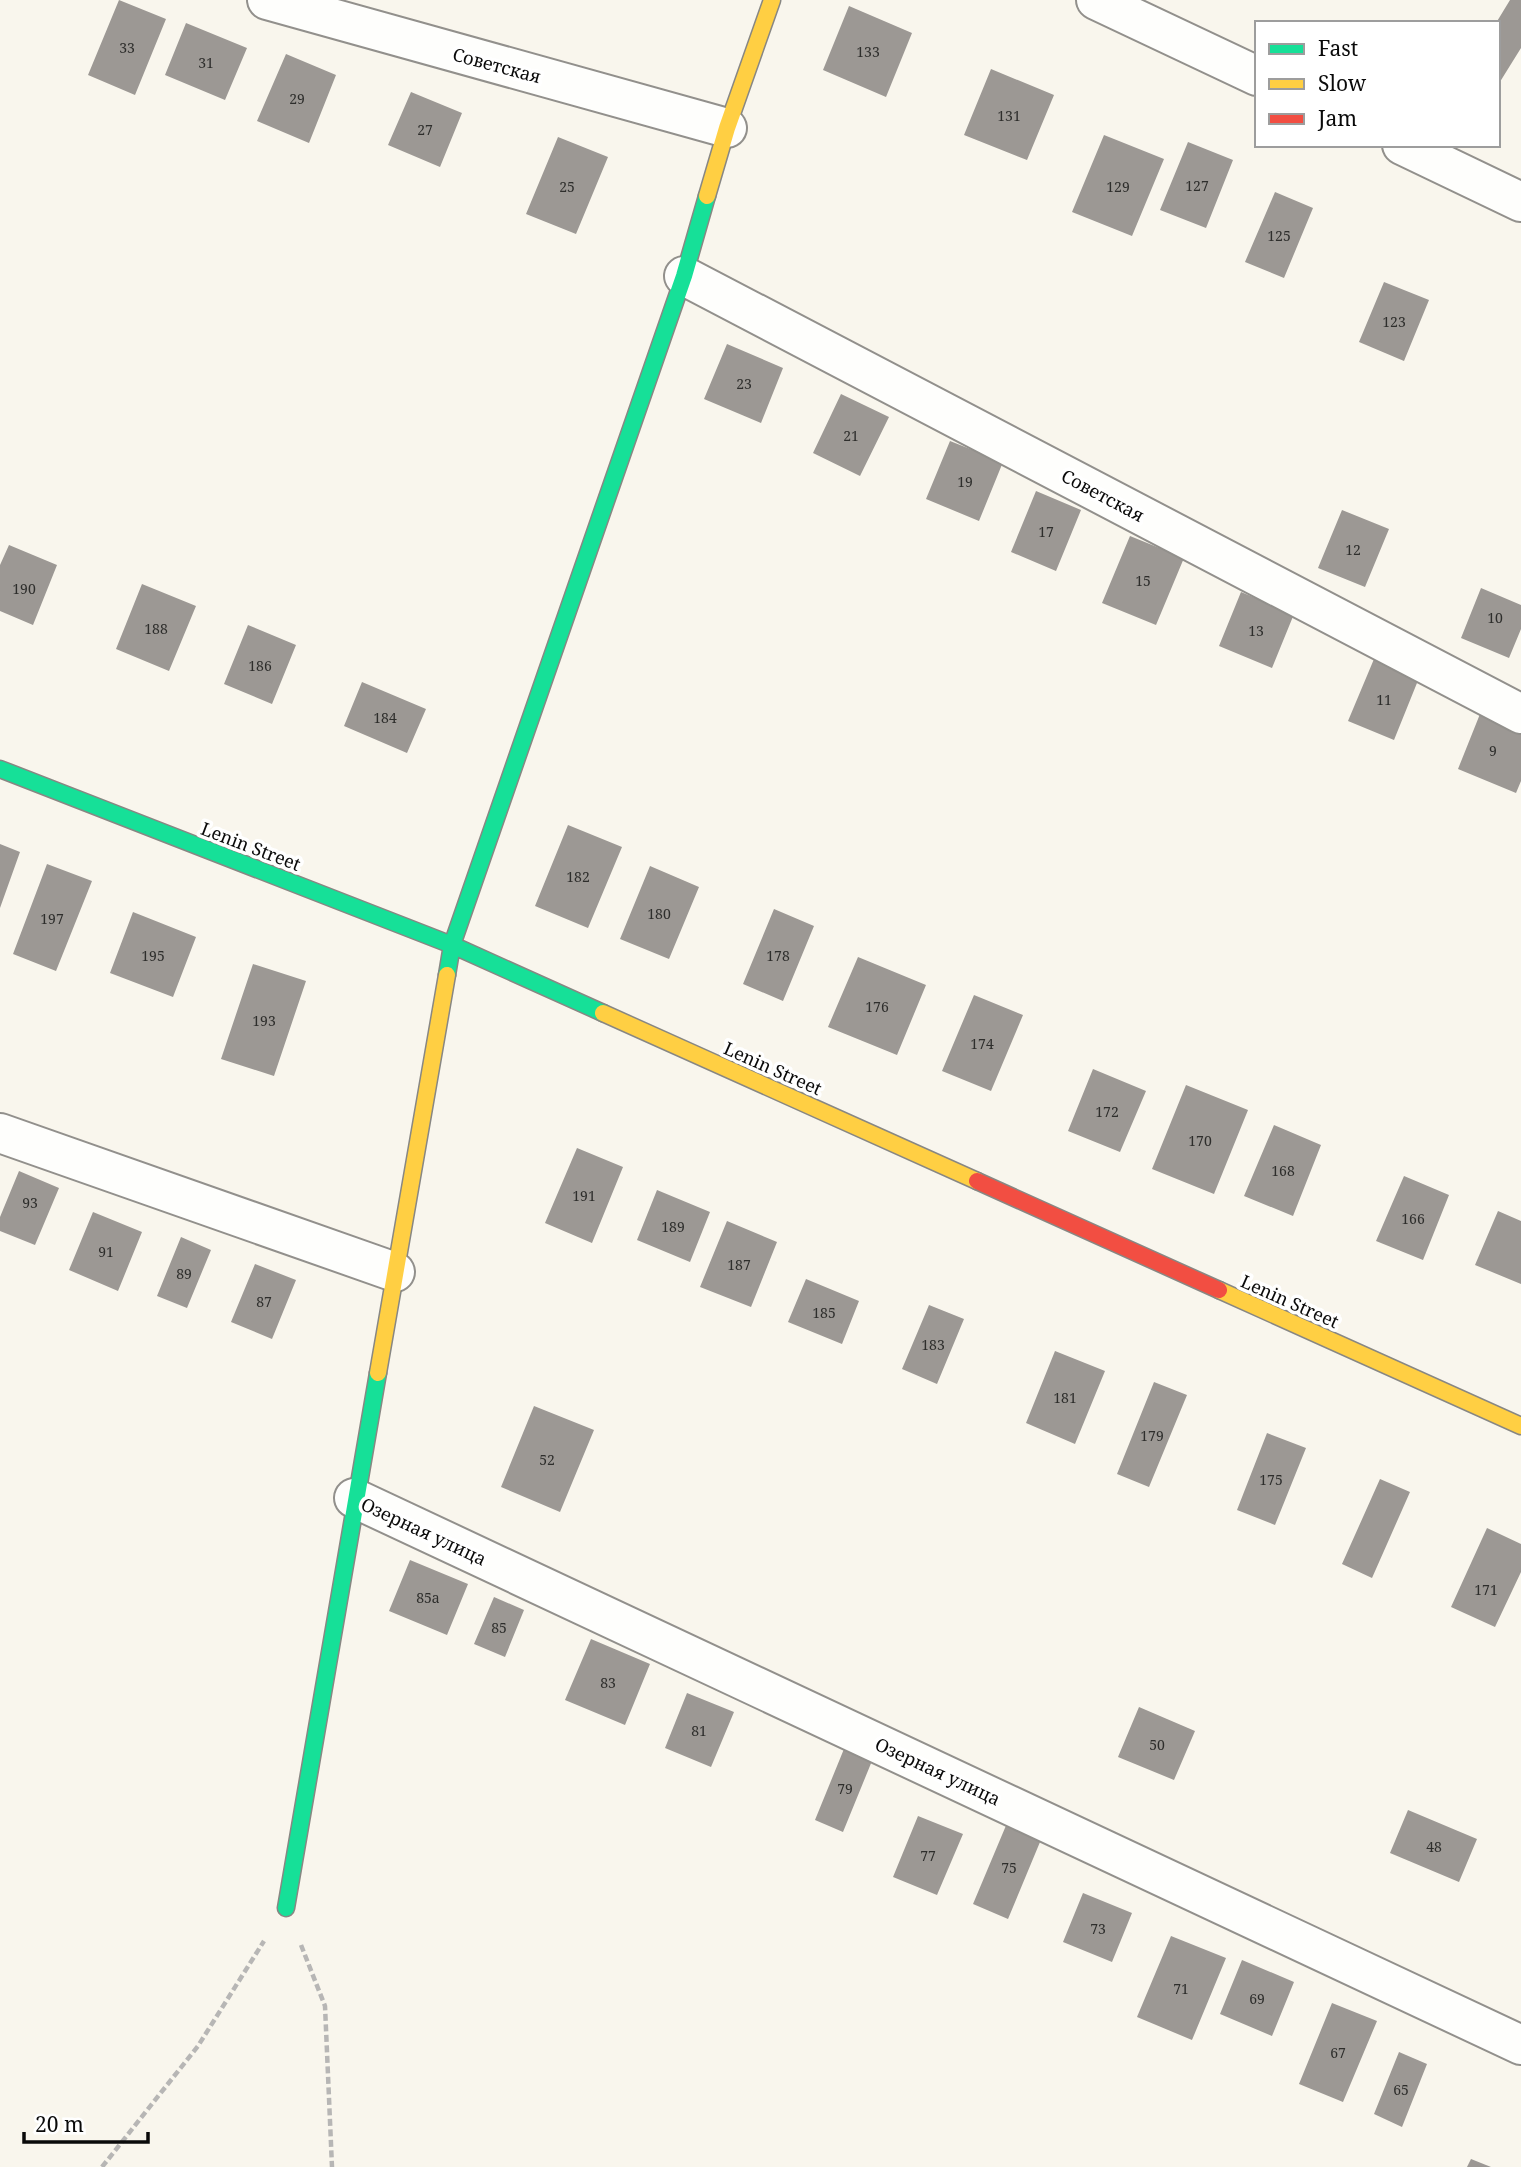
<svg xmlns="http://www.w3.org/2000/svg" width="1521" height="2167" viewBox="0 0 1521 2167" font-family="'Noto Serif',serif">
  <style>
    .building { fill: #9c9894 }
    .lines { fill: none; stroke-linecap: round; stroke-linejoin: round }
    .street-casing { stroke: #92908c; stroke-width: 42 }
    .fast-casing { stroke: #888783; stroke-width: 19 }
    .slow-casing { stroke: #888783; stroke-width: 19 }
    .jam-casing { stroke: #888783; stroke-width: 19 }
    .path { stroke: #b7b6b5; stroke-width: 4.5; stroke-dasharray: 7 3.5; stroke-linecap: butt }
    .street { stroke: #fefefc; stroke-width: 38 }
    .fast { stroke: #16e098; stroke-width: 16 }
    .slow { stroke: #ffcf43; stroke-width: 16 }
    .jam { stroke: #f24e42; stroke-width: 16 }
    .labels { text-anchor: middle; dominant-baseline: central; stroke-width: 7; stroke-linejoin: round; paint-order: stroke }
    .number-label { font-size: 14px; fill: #2e2e2c }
    .street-label { font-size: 18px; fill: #0a0a0a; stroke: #fff }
  </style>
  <rect width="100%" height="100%" fill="#f9f6ed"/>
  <path class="building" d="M119 0 166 19 135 95 88 75Z
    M1510 0H1521V48L1498 85 1496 23Z
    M849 6 912 33 886 97 823 70Z
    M186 23 247 48 225 100 165 75Z
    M286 54 336 75 309 143 257 121Z
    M991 69 1054 95 1027 160 964 135Z
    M411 92 462 113 440 167 388 145Z
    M1104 135 1164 159 1132 236 1072 212Z
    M558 137 608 157 576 234 526 214Z
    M1188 142 1233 160 1206 228 1160 210Z
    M1275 192 1313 208 1284 278 1245 262Z
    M1384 282 1429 300 1404 361 1359 342Z
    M727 344 783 368 761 423 704 399Z
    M841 394 889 417 860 476 813 453Z
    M950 441 1003 462 979 521 926 499Z
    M1036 491 1081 510 1056 571 1011 552Z
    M1342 510 1389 529 1365 587 1318 568Z
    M1130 536 1184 558 1156 625 1102 603Z
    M9 545 57 565 33 625 0 611V565Z
    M142 584 196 606 169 671 116 649Z
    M1481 588 1521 605V629L1509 658 1461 638Z
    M1241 592 1294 614 1272 668 1219 646Z
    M248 625 296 645 272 704 224 684Z
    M1374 659 1419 678 1394 740 1348 721Z
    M362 682 426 709 407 753 344 726Z
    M1480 714 1521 732V781L1516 793 1458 769Z
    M568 825 622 847 588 928 535 906Z
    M0 844 20 852 0 908Z
    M47 864 92 881 56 971 13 954Z
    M650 866 699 887 669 959 620 939Z
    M774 909 814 926 783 1001 743 984Z
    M133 912 196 937 173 997 110 973Z
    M858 957 926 985 897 1055 828 1027Z
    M253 964 306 981 274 1076 221 1059Z
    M974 995 1023 1015 991 1091 942 1071Z
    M1093 1069 1146 1091 1120 1152 1068 1131Z
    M1186 1085 1248 1110 1214 1194 1152 1169Z
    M1274 1125 1321 1145 1293 1216 1244 1196Z
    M577 1148 623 1167 592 1243 545 1223Z
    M19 1171 59 1188 35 1245 0 1231V1217Z
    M1404 1176 1449 1195 1423 1260 1376 1241Z
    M657 1190 710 1212 690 1262 637 1240Z
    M1498 1211 1521 1221V1284L1475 1265Z
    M93 1212 142 1232 118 1291 69 1270Z
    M727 1221 777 1242 751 1307 700 1287Z
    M181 1237 211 1250 187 1308 157 1296Z
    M255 1264 296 1280 272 1339 231 1322Z
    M806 1279 859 1301 842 1344 788 1322Z
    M929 1305 964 1319 937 1384 902 1369Z
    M1055 1351 1105 1371 1075 1444 1026 1423Z
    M1154 1382 1187 1395 1149 1487 1117 1474Z
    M534 1406 594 1430 560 1512 501 1487Z
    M1267 1433 1306 1448 1275 1525 1237 1510Z
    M1380 1479 1410 1492 1372 1578 1342 1564Z
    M1487 1528 1521 1544V1572L1495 1627 1451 1607Z
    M410 1560 468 1584 447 1635 389 1611Z
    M494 1597 524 1610 505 1657 474 1644Z
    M591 1639 650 1664 625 1725 565 1700Z
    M687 1693 734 1712 711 1767 665 1748Z
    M1139 1707 1195 1731 1174 1780 1118 1757Z
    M846 1744 874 1756 843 1832 815 1820Z
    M1408 1810 1477 1839 1459 1882 1390 1853Z
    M918 1816 963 1834 937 1895 893 1877Z
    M1010 1816 1045 1830 1008 1919 973 1904Z
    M1083 1893 1132 1913 1112 1962 1063 1942Z
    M1171 1936 1226 1958 1192 2040 1137 2017Z
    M1242 1960 1294 1982 1272 2036 1220 2014Z
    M1332 2003 1377 2021 1343 2102 1299 2084Z
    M1399 2052 1427 2064 1402 2127 1374 2114Z
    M1471 2159 1491 2167H1467Z"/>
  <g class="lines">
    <g class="street-casing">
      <path id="street" d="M267 0 727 128
        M1096 0 1257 76
        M1402 145 1521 202
        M684 276 1521 714
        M0 1133 395 1272
        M354 1498 1521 2045"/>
    </g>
    <g class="fast-casing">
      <path id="fast" d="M0 769 452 945 603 1013
        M447 975 452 945 684 276 707 196
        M286 1908 378 1373"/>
    </g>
    <g class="slow-casing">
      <path id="slow" d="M707 196 727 128 772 0
        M603 1013 977 1181
        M1219 1290 1521 1426
        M378 1373 447 975"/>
    </g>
    <g class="jam-casing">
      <path id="jam" d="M977 1181 1219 1290"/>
    </g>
    <path class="path" d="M301 1945 325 2006 332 2167
      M102 2167 198 2046 264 1941"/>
    <use href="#street" class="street"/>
    <use href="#fast" class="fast"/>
    <use href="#slow" class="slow"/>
    <use href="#jam" class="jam"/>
  </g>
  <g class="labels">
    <g class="number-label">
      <text x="127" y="47">33</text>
      <text x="868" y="51">133</text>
      <text x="206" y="62">31</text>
      <text x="297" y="98">29</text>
      <text x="1009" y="115">131</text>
      <text x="425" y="129">27</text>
      <text x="1197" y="185">127</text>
      <text x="567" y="186">25</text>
      <text x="1118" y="186">129</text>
      <text x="1279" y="235">125</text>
      <text x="1394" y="321">123</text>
      <text x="744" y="383">23</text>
      <text x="851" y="435">21</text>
      <text x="965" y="481">19</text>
      <text x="1046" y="531">17</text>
      <text x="1353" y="549">12</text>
      <text x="1143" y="580">15</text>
      <text x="24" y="588">190</text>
      <text x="1495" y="617">10</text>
      <text x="156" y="628">188</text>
      <text x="1256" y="630">13</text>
      <text x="260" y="665">186</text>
      <text x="1384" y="699">11</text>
      <text x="385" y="717">184</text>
      <text x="1493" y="750">9</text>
      <text x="578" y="876">182</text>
      <text x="659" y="913">180</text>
      <text x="52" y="918">197</text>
      <text x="153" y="955">195</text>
      <text x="778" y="955">178</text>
      <text x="877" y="1006">176</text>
      <text x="264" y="1020">193</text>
      <text x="982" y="1043">174</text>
      <text x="1107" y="1111">172</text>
      <text x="1200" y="1140">170</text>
      <text x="1283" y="1170">168</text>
      <text x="584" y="1195">191</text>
      <text x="30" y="1202">93</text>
      <text x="1413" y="1218">166</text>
      <text x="673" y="1226">189</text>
      <text x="106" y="1251">91</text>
      <text x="739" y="1264">187</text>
      <text x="184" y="1273">89</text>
      <text x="264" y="1301">87</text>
      <text x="824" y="1312">185</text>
      <text x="933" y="1344">183</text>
      <text x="1065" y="1397">181</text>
      <text x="1152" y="1435">179</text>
      <text x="547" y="1459">52</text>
      <text x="1271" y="1479">175</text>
      <text x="1486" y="1589">171</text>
      <text x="428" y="1597">85а</text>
      <text x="499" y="1627">85</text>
      <text x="608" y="1682">83</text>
      <text x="699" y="1730">81</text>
      <text x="1157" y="1744">50</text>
      <text x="845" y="1788">79</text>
      <text x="1434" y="1846">48</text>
      <text x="928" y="1855">77</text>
      <text x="1009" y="1867">75</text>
      <text x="1098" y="1928">73</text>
      <text x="1181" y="1988">71</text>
      <text x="1257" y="1998">69</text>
      <text x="1338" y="2052">67</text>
      <text x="1401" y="2089">65</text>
    </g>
    <g class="street-label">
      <text transform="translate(497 65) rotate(15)">Советская</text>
      <text transform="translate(1103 495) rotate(28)">Советская</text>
      <text transform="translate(251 846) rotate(21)">Lenin Street</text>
      <text transform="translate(773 1068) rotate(24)">Lenin Street</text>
      <text transform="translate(1290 1301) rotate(24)">Lenin Street</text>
      <text transform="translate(424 1531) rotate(25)">Озерная улица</text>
      <text transform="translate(938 1771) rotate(25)">Озерная улица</text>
    </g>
  </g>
  <rect x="1255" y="21" width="245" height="126" fill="#ffffff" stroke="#9d9d9d" stroke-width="2"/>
  <rect x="1269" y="44" width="35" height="10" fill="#16e098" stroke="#9d9d9d" stroke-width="2"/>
  <text x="1318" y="56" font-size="21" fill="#0a0a0a">Fast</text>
  <rect x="1269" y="79" width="35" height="10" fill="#ffcf43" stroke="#9d9d9d" stroke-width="2"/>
  <text x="1318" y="91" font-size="21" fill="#0a0a0a">Slow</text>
  <rect x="1269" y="114" width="35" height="10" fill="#f24e42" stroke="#9d9d9d" stroke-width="2"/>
  <text x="1318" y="126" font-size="21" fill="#0a0a0a">Jam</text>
  <path d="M24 2132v10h124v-10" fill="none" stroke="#0a0a0a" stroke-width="3.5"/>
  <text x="35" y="2132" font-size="21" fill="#0a0a0a" stroke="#ffffff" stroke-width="5" paint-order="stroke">20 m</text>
</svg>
